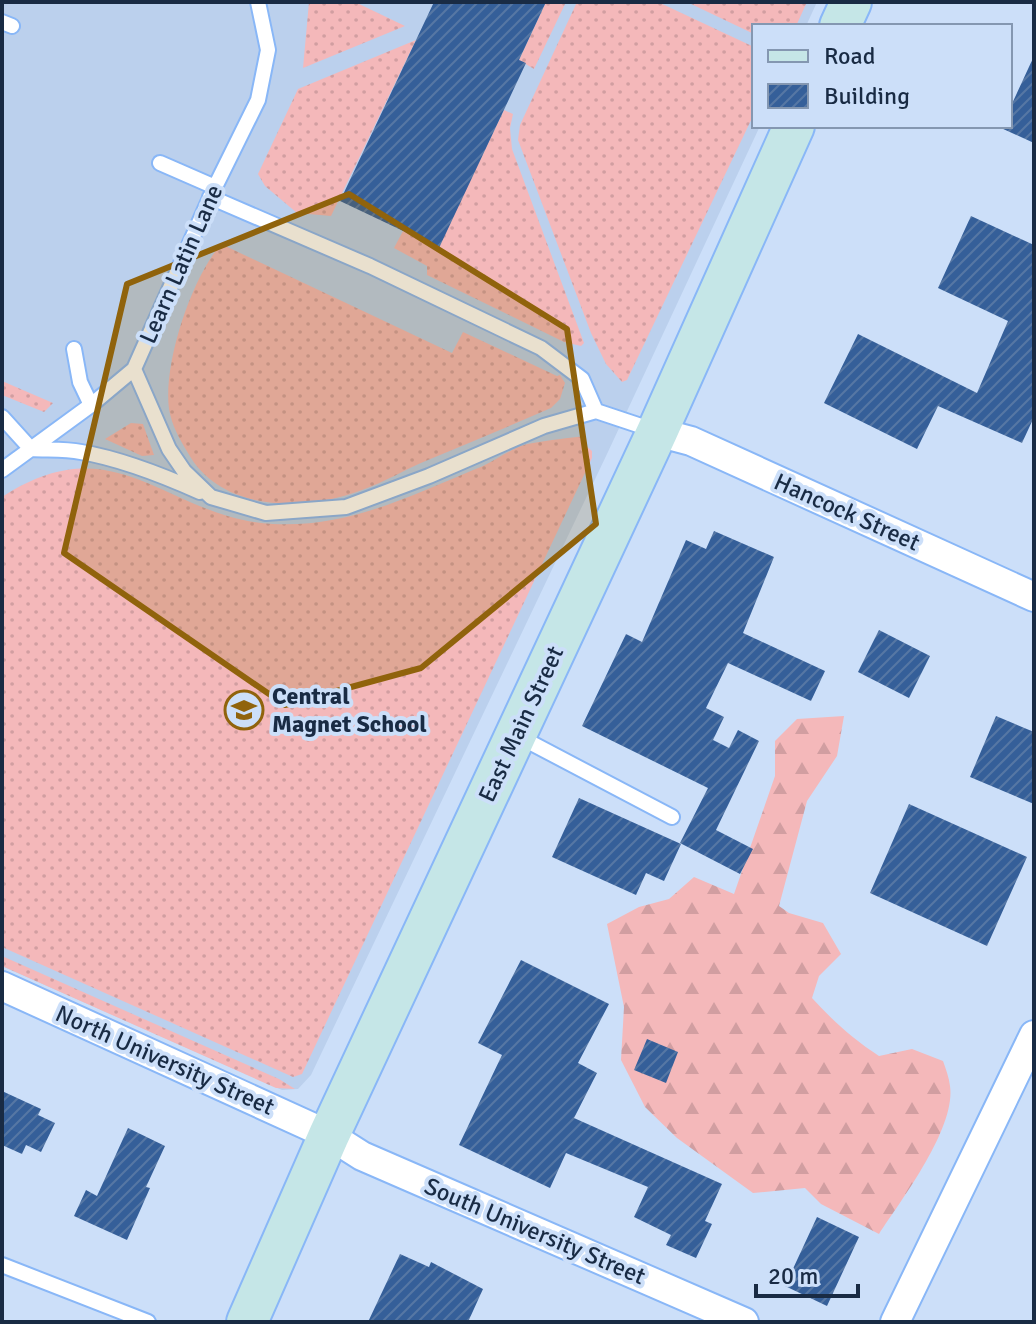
<svg xmlns="http://www.w3.org/2000/svg" width="1036" height="1324" viewBox="0 0 1036 1324" font-family="Signika,sans-serif">
  <style>
    .built { fill: #bbd0ed }
    .grass { fill: url(#grass-dots) }
    .forest { fill: url(#forest-firs) }
    .building { fill: url(#building-hatch) }
    .lines { fill: none; stroke-linecap: round; stroke-linejoin: round }
    .lane-casing { stroke: #89b7f7; stroke-width: 18 }
    .street-casing { stroke: #89b7f7; stroke-width: 32 }
    .secondary-casing { stroke: #89b7f7; stroke-width: 44 }
    .lane { stroke: #fff; stroke-width: 14 }
    .street { stroke: #fff; stroke-width: 28 }
    .secondary { stroke: #c5e6e7; stroke-width: 40 }
    .marked { fill: #90630c; fill-opacity: 0.2; stroke: #90630c; stroke-width: 6; stroke-linejoin: round }
    .labels { text-anchor: middle; dominant-baseline: central; stroke-width: 8; stroke-linejoin: round; paint-order: stroke }
    .street-label { font-size: 24px; fill: #192b44; stroke: #ccdff9 }
    .poi-label { font-size: 24px; font-weight: bold; fill: #192b44; stroke: #ccdff9; text-anchor: start }
  </style>
  <defs>
    <pattern id="grass-dots" width="8" height="8" patternUnits="userSpaceOnUse" patternTransform="scale(2)"><rect width="8" height="8" fill="#f4b8ba"/><path d="M2 2h.1M6 6h.1" fill="none" stroke="#d19ea1" stroke-width="1.8" stroke-linecap="round"/></pattern>
    <pattern id="forest-firs" width="22" height="20" patternUnits="userSpaceOnUse" patternTransform="scale(2)"><rect width="22" height="20" fill="#f4b8ba"/><path d="M5 1l3.5 6h-7zM16 11l3.5 6h-7z" fill="#d19ea1"/></pattern>
    <pattern id="building-hatch" width="6" height="6" patternUnits="userSpaceOnUse" patternTransform="scale(2)"><rect width="6" height="6" fill="#355f99"/><path d="M-1 1l2-2M0 6l6-6M5 7l2-2" fill="none" stroke="#5677a4"/></pattern>
  </defs>
  <rect width="100%" height="100%" fill="#ccdff9"/>
  <path class="built" d="M2 2H817L806 26H754V126H760L607 454 311 1075 298 1089 282 1090 2 966Z"/>
  <path class="grass" d="M309 2H355L405 26 303 68Z
    M546 2H566L534 69 519 60Z
    M577 2H658L754 47V114L627 380 622 382 606 364 591 333 518 140 520 125Z
    M687 2H807L796 26H754V34Z
    M416 40 331 216 297 213 265 186 258 174 298 89Z
    M504 110 513 114 510 128 512 149 584 343 581 346 564 342 427 275V266L394 248 403 231 438 247Z
    M221 244 452 353 463 332 557 376 560 375 565 383 560 399 551 408C510 426 469 443 428 460 406 469 385 482 362 490 304 512 221 512 188 453 179 438 172 426 169 409 163 364 191 279 221 244Z
    M2 381 53 403 44 412 2 395Z
    M131 423 143 424 154 455 142 456 105 439Z
    M586 436 585 445 592 451V458L302 1074 293 1077 2 947V497C117 422 165 518 273 524 350 528 414 494 483 466 499 459 515 445 533 443 549 440 568 438 586 436Z
    M2 956 279 1079 295 1089 276 1088 2 966Z"/>
  <path class="forest" d="M844 716 837 756 807 801 779 906 789 913 823 923 841 954 819 976 812 998C833 1021 853 1039 879 1056L912 1049 943 1061C946 1069 949 1078 950 1086 956 1128 902 1199 879 1234L821 1204 805 1188 753 1193 677 1138 645 1107 621 1060 624 1007 607 924 639 907 669 899 694 877 734 894 775 776V741L797 719Z"/>
  <path class="building" d="M434 2H546L519 60 526 63 439 248 340 201Z
    M1034 56V143L1001 128 1010 126V108Z
    M971 216 1034 245V417L1022 443 938 406 917 449 824 403 858 334 977 393 1008 321 938 288Z
    M714 531 774 557 743 633 825 671 811 701 728 663 706 708 724 717 713 740 729 748 738 730 759 741 716 830 753 849 740 874 680 843 708 788 582 726 626 634 642 642 686 540 706 549Z
    M879 630 930 656 909 698 858 672Z
    M996 716 1034 732V804L970 777Z
    M579 798 681 844 664 881 646 873 636 895 552 857Z
    M909 804 1027 857 987 946 870 893Z
    M521 960 609 1004 578 1063 597 1073 574 1118 722 1184 705 1221 712 1224 696 1258 666 1245 671 1235 634 1217 648 1187 566 1153 550 1188 459 1145 502 1055 478 1043Z
    M647 1039 678 1052 666 1083 634 1070Z
    M2 1091 41 1109 38 1115 55 1123 41 1152 26 1145 22 1154 2 1145Z
    M128 1128 165 1146 146 1187 150 1188 127 1240 74 1216 86 1190 97 1196Z
    M817 1217 859 1237 827 1306 785 1286Z
    M400 1254 429 1267 431 1262 483 1289 468 1322H368Z"/>
  <g class="lines">
    <g class="lane-casing">
      <path id="lane" d="M2 22 12 26
        M160 163 215 187
        M210 197 370 266 541 348 582 379 596 411 653 430
        M74 349 80 382 91 405
        M134 369 169 449 184 471 211 497 266 513 346 507 429 476 544 426 596 411
        M2 417 31 449C48 450 65 449 81 452 122 459 162 475 200 492
        M2 470 91 405 134 369 215 187 258 100 268 50 258 2
        M516 735 672 817
        M2 1265 148 1322"/>
    </g>
    <g class="street-casing">
      <path id="street" d="M657 432 691 441 1034 597
        M2 986 329 1135 362 1156 744 1322
        M895 1322 1034 1035"/>
    </g>
    <g class="secondary-casing">
      <path id="secondary" d="M840 26 851 2
        M247 1322 329 1135 657 432 794 126"/>
    </g>
    <use href="#lane" class="lane"/>
    <use href="#street" class="street"/>
    <use href="#secondary" class="secondary"/>
  </g>
  <path class="marked" d="M349 194 567 329 596 524 421 668 285 705 64 553 127 284Z"/>
  <defs>
    <g id="school-ring" transform="scale(2)"><circle r="9.5" fill="#ccdff9" stroke="#90630c" stroke-width="1.5"/><path d="M0-5L7-2L0 1L-7-2ZM-4 1L0 2.5L4 1V4Q0 6-4 4Z" fill="#90630c"/></g>
  </defs>
  <g fill-rule="evenodd">
    <use href="#school-ring" x="244" y="710"/>
  </g>
  <g class="labels">
    <g class="street-label">
      <text transform="translate(181 264) rotate(-66)">Learn Latin Lane</text>
      <text transform="translate(847 512) rotate(24)">Hancock Street</text>
      <text transform="translate(521 724) rotate(-65)">East Main Street</text>
      <text transform="translate(165 1060) rotate(24)">North University Street</text>
      <text transform="translate(535 1231) rotate(23)">South University Street</text>
    </g>
    <g class="poi-label">
      <text x="272" y="696">Central<tspan x="272" dy="28">Magnet School</tspan></text>
    </g>
  </g>
  <rect width="1036" height="1324" fill="none" stroke="#192b44" stroke-width="8"/>
  <rect x="752" y="24" width="260" height="104" fill="#ccdff9" stroke="#8497b1" stroke-width="2"/>
  <rect x="768" y="50" width="40" height="12" fill="#c5e6e7" stroke="#8497b1" stroke-width="2"/>
  <text x="824" y="64" font-size="24" fill="#192b44">Road</text>
  <rect x="768" y="84" width="40" height="24" fill="url(#building-hatch)" stroke="#8497b1" stroke-width="2"/>
  <text x="824" y="104" font-size="24" fill="#192b44">Building</text>
  <path d="M756 1284v12h102v-12" fill="none" stroke="#192b44" stroke-width="4"/>
  <text x="768" y="1284" font-size="24" fill="#192b44" stroke="#ccdff9" stroke-width="6" paint-order="stroke">20 m</text>
</svg>
